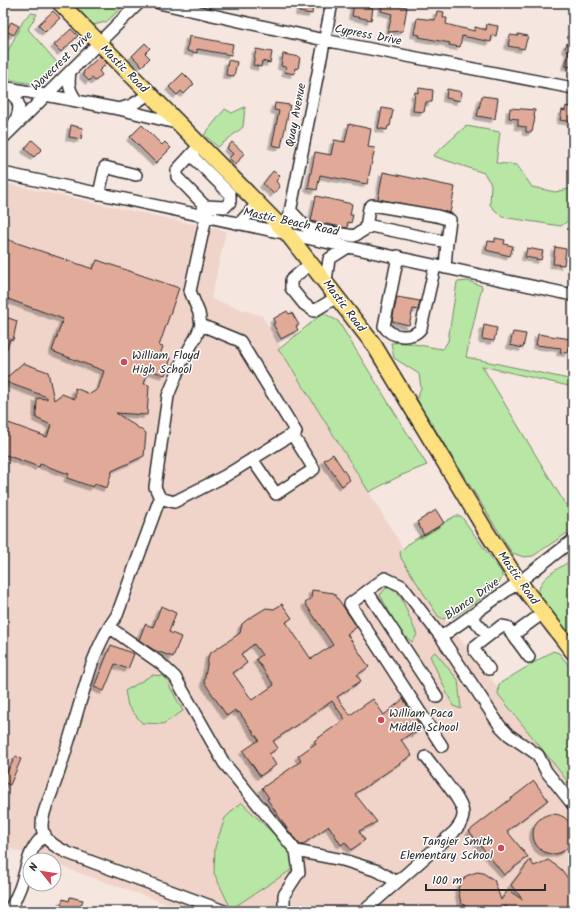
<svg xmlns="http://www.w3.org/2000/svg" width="576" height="914" viewBox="0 0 576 914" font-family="Kalam,sans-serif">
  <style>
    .built { fill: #f0d4ca }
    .green { fill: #b8e7a5; stroke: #728968 }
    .building { fill: #e1aa98; stroke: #2b2b2b; fill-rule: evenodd; filter: url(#shadow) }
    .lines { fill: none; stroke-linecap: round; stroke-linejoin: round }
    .minor-casing { stroke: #2b2b2b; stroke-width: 14 }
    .major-casing { stroke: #2b2b2b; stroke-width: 18 }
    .minor { stroke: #fff; stroke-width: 11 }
    .major { stroke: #fde080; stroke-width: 15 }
    .poi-dot { fill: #d1495b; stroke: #fff; stroke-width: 1.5 }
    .labels { text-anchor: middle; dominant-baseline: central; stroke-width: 3; stroke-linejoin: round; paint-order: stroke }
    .street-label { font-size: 12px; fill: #2b2b2b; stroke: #fff }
    .poi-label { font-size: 12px; fill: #2b2b2b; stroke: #fff; text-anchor: start }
  </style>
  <defs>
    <filter id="shadow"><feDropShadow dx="-3.5" dy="3.5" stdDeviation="0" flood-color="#0004"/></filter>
  </defs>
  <rect width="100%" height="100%" fill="#f6e6e0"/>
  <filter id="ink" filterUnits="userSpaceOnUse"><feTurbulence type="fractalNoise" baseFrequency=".025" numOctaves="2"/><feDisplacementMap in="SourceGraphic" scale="8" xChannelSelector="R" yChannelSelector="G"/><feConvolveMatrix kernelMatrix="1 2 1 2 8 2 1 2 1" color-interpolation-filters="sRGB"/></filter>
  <g filter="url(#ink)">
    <path class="built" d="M3 183 226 231 211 299 262 316 450 626 573 784V911H187L54 864V860H43L3 846Z"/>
    <path class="green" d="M73 3H127L106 22 93 25Z
      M31 13 37 14 28 29 60 66C36 90 34 84 3 78V61L24 19Z
      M245 107 243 127 218 147 204 135 225 109 232 113Z
      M466 126 500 132 496 163 517 165 532 187 555 192 573 188V217L561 226 502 217 490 205 491 184 484 173 433 156Z
      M468 281 482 286 466 357 573 380V387L482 366 573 517V529L533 556 524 557 512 553 420 405 417 398 421 388 419 374 394 358 391 343C409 341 425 347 443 349L448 341 457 282Z
      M323 313 338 321 427 465 402 475 369 492 286 359 278 350Z
      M455 516H461L502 573V578L496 588 455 616 443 619 438 616 401 558 400 552 409 543Z
      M573 559V641L540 599C533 579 559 569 573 559Z
      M386 588H390L401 597 417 635 412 642 401 633 380 595Z
      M553 651 559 653 573 671V788L498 694 499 684Z
      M435 652 458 680 461 709 453 706 430 656Z
      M152 675 164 676 183 711 163 724 142 723 128 706 125 691Z
      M241 802 293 853 291 870 231 909 214 873 215 847 225 818Z"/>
    <path class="building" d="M300 3H313L312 14 299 12Z
      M383 3 407 7 403 31 388 32 392 14 381 11Z
      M354 4 367 5V7L373 8 371 20 352 16Z
      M53 11 60 18 45 32 38 25Z
      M437 11 444 12 443 18H447L446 24 461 28 475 31V27L486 30 487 24 498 26 496 36 492 35 491 42 462 36 460 47 449 45 450 43 419 37 420 35 414 34 417 18 435 20Z
      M11 22 19 26 14 35 6 31Z
      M71 29 78 36 61 52 54 45Z
      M518 34 528 36 524 49 508 46 510 35 518 36Z
      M189 36 233 44 231 55 197 49V53L187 51Z
      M145 43 150 48 145 53 150 58 142 66 132 56Z
      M567 43 573 44V67L565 66 569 52 565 48Z
      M256 49 272 52 270 63 262 61 261 67 253 65Z
      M283 54 300 57 298 69 295 68 294 74 285 72 286 67 281 66Z
      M100 56 107 63 99 71 102 75 95 81 92 78 89 81 83 75 84 71Z
      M228 60 237 62 234 76 226 75Z
      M183 73 194 84 184 94 181 91 177 95 169 87Z
      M419 88 433 90 432 102H426L424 112 413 111 415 92 418 93Z
      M447 89 462 92 460 101 446 98Z
      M482 96 498 98 495 119 477 116Z
      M275 103 290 105 281 147 272 145 279 111 274 110Z
      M566 106 573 108V122L560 120 562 110 565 111Z
      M382 108 393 110 390 126H388L387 130 378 128Z
      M510 108 535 110 534 117H535L532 132H526V127L518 126V119L509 118Z
      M349 124 371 129 368 147 375 148 367 184 320 175 317 190 308 188 315 152 331 155 334 140 345 142Z
      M71 125 83 128 81 139 69 137Z
      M142 125 162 145 165 142 171 148 156 163 130 137Z
      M32 140 42 149 34 157 25 149Z
      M232 142 244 153 236 165 229 158 233 154 227 148Z
      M273 171 280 176 276 181 280 187 274 194 263 184Z
      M383 172 455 187 450 213 378 199Z
      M316 196 352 204 350 215H353L351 223 348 222 347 228 311 221Z
      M3 238 93 269 97 260 179 288 159 346 163 347 160 354 171 358 165 375 149 370 144 384 149 385 147 415 116 413 146 433 144 456 112 471 107 488 95 484 93 487 67 478 69 474 40 464 39 467 3 454V421L47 437 51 425 36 418 37 398 47 399V397L3 381 23 363 48 372 54 400 62 394 75 399V388L90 394 98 389 104 371 52 351 63 319 8 299 3 310Z
      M495 238 505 240 504 244 513 246 510 256 486 250 488 241 495 242Z
      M555 247 566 249 564 265 553 264Z
      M527 248 543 251 541 260 525 257Z
      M397 297 420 301 418 310 413 309 409 325 392 321Z
      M287 311 289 314 292 313 299 325 296 326 298 330 281 339 273 324 275 323 273 319Z
      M3 316 17 321 13 340 10 339 4 357Z
      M484 325 497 328 494 341 482 339Z
      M513 332 526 334 523 348 510 345Z
      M538 334 571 339 568 353 560 352 561 348 536 345Z
      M333 454 350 480 342 486 324 460Z
      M436 510 444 523 424 535 417 522Z
      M312 590 334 593 357 627 347 634 369 667 357 675 361 681 337 697 350 715 373 699 384 715 403 699 422 728 414 734 413 732 401 740 412 755 355 794 377 822 359 831 365 840 351 850 345 842 341 845 329 826 302 845H300L288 830 267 799 269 798 262 788 301 761 298 756 316 743 314 741 345 719 332 701 273 741 278 748 269 754 276 765 260 776 243 751 259 740 239 712 237 713 235 710 227 716 204 682 209 654 240 633 242 624 248 619 266 608 274 609 282 604 292 618 286 622 311 659 333 645 305 603 311 599ZM254 644 262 655 256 659 274 685 252 700 233 673 247 663 241 654Z
      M161 606 176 613 169 632 181 637 173 657 154 650 139 640 145 624 153 627Z
      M111 645 134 654 128 669 115 664 104 691 94 687Z
      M16 756 21 759 10 785 3 782V779Z
      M534 781 548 800 507 831 528 857 504 875 469 831Z
      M533 834a20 20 0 1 1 40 0a20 20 0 1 1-40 0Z
      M530 860 534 866 548 860 561 869 573 885V911H510L506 906 497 911H473L461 903 458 889 460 884 466 876 477 872 483 873 494 880 501 900 508 890 523 900 511 885Z
      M70 897 83 900 79 911 59 909 63 899 69 901Z"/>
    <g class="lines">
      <g class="minor-casing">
        <path id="minor" d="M159 3 324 40 573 88
          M70 72C68 84 69 91 77 101
          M3 87 119 109 176 123
          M5 87C20 100 23 107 13 125
          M119 109 132 105 149 94
          M3 138 139 3
          M192 156 230 194V202L225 207 205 206 177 177V170L199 146
          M3 173 573 295
          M99 194 105 167 136 175
          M205 206 203 209 206 217 190 291 199 313 201 325 196 337 182 361 168 396 155 487 160 498 117 615C107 629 99 645 93 661 78 705 68 750 51 794 47 804 39 821 43 832 46 842 60 849 68 853L224 911
          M290 210 305 226 311 229 354 236 371 226 447 242 445 268
          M239 224 257 204
          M366 228 369 208 372 205 437 216 450 220 447 242
          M286 232 332 3
          M398 256 384 326C391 338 413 340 421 328L435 266
          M311 263 291 280V288L304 304 314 311 337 297
          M326 281 329 259 348 247
          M252 459 276 494 314 469 292 434
          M160 498 174 502 225 476 296 432 240 341 201 325
          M367 591 437 697
          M471 616 488 636
          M109 627 160 663 175 677 224 763 296 851 299 872 284 895V911
          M513 635 543 613
          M441 637 519 582 573 540
          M489 669 474 650V647L501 626 507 627 529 657
          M442 746 350 604 385 578 402 586 441 637 500 726 509 735 538 755 546 771 573 805
          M296 851 343 860 378 871 397 882
          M9 911C13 904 17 896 20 888 28 866 26 852 45 834
          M364 911 454 832C458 827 463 822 463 815 465 802 434 769 426 757"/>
      </g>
      <g class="major-casing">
        <path id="major" d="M60 3 286 232 374 345 486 531 519 582 573 652"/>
      </g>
      <use href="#minor" class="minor"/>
      <use href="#major" class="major"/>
    </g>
  </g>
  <g class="poi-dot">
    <circle cx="124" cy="362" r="4"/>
    <circle cx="381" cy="720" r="4"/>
    <circle cx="501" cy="848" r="4"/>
  </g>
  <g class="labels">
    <g class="street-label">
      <text transform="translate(368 35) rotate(11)">Cypress Drive</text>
      <text transform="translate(62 61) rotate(-44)">Wavecrest Drive</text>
      <text transform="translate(124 69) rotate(45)">Mastic Road</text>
      <text transform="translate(296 115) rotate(-79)">Quay Avenue</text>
      <text transform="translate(291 222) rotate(12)">Mastic Beach Road</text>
      <text transform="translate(344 306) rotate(53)">Mastic Road</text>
      <text transform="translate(518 578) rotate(55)">Mastic Road</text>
      <text transform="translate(472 599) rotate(-35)">Blanco Drive</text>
    </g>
    <g class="poi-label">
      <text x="132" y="355">William Floyd<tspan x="132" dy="14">High School</tspan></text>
      <text x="389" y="713">William Paca<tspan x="389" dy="14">Middle School</tspan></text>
      <text x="493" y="841" text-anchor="end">Tangier Smith<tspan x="493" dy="14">Elementary School</tspan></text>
    </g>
  </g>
  <rect width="576" height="914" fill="none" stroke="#fff" stroke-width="16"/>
  <rect x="8" y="8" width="560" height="898" fill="none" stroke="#2b2b2b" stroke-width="1.5" filter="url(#ink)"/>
  <g transform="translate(42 872) rotate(300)"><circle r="19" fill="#ffffff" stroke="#aaaaaa"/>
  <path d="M0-3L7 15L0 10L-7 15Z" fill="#d1495b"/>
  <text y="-6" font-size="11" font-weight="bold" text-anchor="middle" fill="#2b2b2b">N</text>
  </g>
  <path d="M426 884v6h119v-6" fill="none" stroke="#2b2b2b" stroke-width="2"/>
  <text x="432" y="884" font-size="12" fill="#2b2b2b" stroke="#ffffff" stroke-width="3" paint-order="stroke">100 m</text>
</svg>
